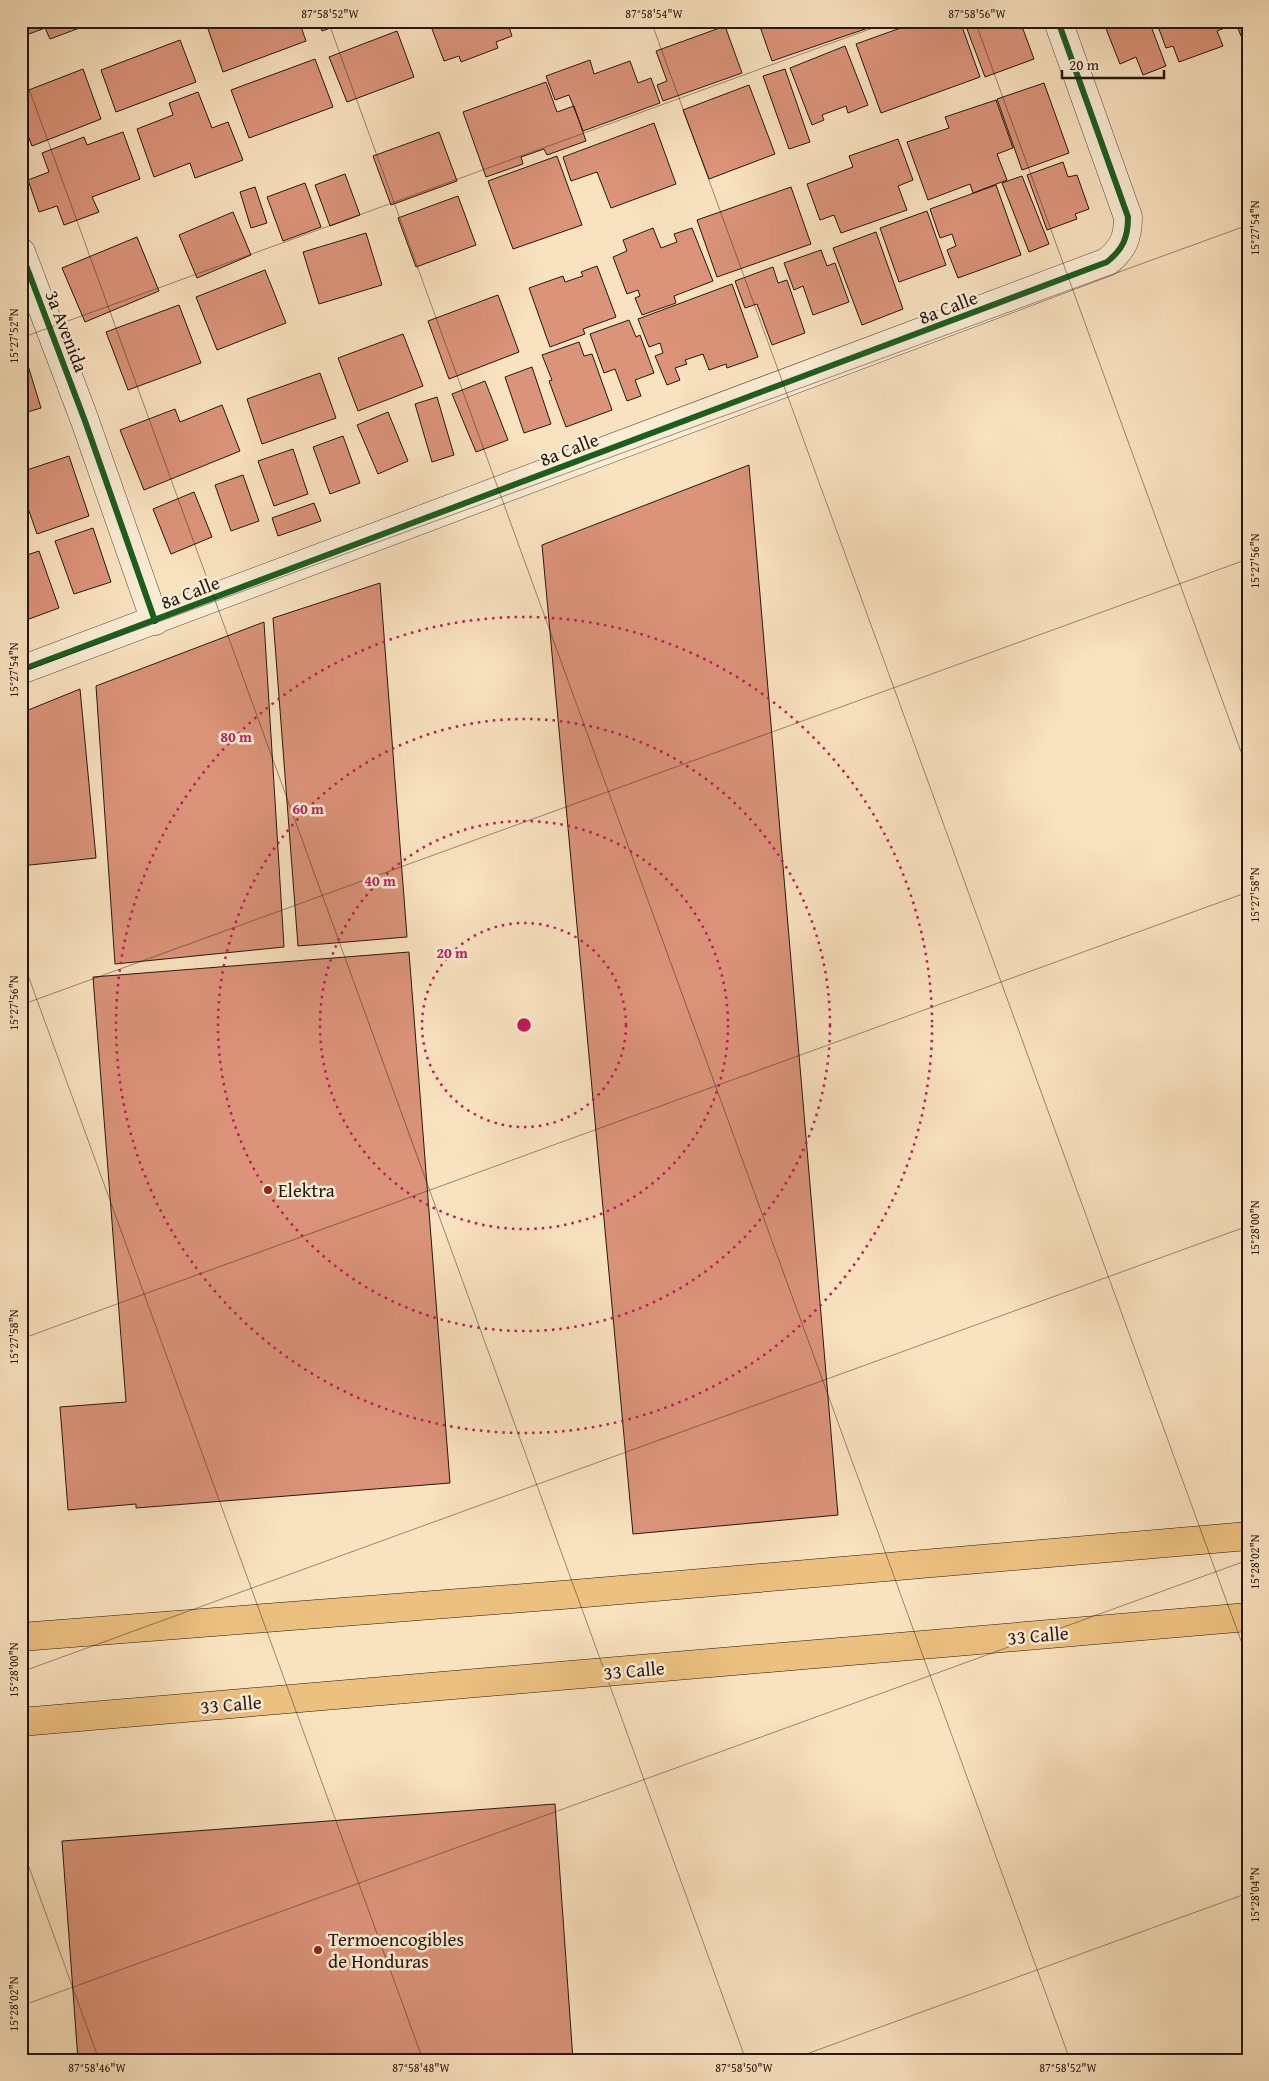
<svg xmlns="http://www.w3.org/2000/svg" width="1269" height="2081" viewBox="0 0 1269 2081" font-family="'Gentium Book Plus',serif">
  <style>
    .building { fill: #db9379; stroke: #25170f }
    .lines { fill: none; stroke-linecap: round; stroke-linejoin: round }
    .street-casing { stroke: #5a4a3b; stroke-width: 29 }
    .primary-casing { stroke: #25170f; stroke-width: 29 }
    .street { stroke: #fbecd5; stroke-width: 28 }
    .primary { stroke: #ecc180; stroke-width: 28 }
    .cycleway-casing { stroke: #fbecd5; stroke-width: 9 }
    .cycleway { stroke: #1b5e20; stroke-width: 6 }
    .ticks { fill: none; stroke: #25170f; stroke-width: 1; stroke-opacity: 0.45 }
    .ring { fill: none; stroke: #c2185b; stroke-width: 2.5; stroke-dasharray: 2.5 5 }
    .poi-dot { fill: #8f2418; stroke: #fbecd5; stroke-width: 2 }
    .labels { text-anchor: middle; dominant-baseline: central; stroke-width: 5; stroke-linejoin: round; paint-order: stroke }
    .street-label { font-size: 19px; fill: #25170f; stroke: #fbecd5 }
    .poi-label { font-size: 19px; fill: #25170f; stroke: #fbecd5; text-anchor: start }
    .centre { fill: #c2185b; stroke: #fbecd5; stroke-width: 2.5 }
    .ring-label { font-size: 15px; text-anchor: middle; font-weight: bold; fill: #c2185b; stroke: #fbecd5; stroke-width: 5; stroke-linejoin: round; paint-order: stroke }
    .neatline { fill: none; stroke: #25170f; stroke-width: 2 }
    .ticks-label { font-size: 12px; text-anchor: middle; fill: #25170f }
  </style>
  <rect width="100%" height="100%" fill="#f9e2bf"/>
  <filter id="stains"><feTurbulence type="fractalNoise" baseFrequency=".004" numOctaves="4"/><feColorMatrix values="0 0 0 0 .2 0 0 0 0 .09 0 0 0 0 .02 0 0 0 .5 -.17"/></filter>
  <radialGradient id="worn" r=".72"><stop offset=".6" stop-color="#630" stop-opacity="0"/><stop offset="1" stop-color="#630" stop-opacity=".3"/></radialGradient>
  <path class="building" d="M21 21H80L82 27 50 39 45 28 21 37Z
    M228 21H299L306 41 223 72 208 29Z
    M318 21H350L322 31Z
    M429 21H507L512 36 496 42 498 48 461 62 459 56 444 61Z
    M758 21H866L868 28 772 61Z
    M920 21H960L980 77 881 113 856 44Z
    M964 21H1020L1034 59 985 77Z
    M1103 21H1149L1166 66 1143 75 1136 57 1120 64Z
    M1156 21H1231L1232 25 1217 31 1223 46 1179 62 1173 46 1166 48Z
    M1235 21H1248V34L1241 36Z
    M725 26 742 73 663 101 657 85 667 81 656 51Z
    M397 31 414 77 347 102 329 57Z
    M180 40 196 82 116 112 101 70Z
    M845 46 868 105 848 113 846 106 822 115 824 120 812 125 790 68Z
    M315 59 333 107 249 138 231 90Z
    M590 60 594 74 630 61 638 83 651 78 660 103 583 131 569 95 555 100 546 76Z
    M83 69 101 119 32 146 21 117V93Z
    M785 69 810 142 789 149 763 76Z
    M546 82 557 112 574 106 586 141 547 155 544 149 521 157 523 164 486 177 463 112Z
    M1044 83 1069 153 1022 170 997 99Z
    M749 85 775 154 709 179 683 110Z
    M198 92 212 128 228 122 243 160 195 178 190 163 154 177 137 129 173 115 169 103Z
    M996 100 1013 148 997 154 1007 180 973 193 970 184 928 200 907 142 949 128 945 117Z
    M654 123 676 184 611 208 597 172 571 181 563 157Z
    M123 132 140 179 92 197 99 212 64 225 57 206 39 212 28 180 49 172 42 153 84 137 87 145Z
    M439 132 457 181 391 205 373 156Z
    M898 139 913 180 898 186 907 210 841 233 834 215 820 220 807 184 853 167 849 156Z
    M557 156 582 225 513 249 488 181Z
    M1063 162 1068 177 1077 175 1089 209 1075 214 1077 219 1047 230 1027 175Z
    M345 174 360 215 330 226 315 185Z
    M1022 176 1049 244 1029 252 1002 183Z
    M305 183 321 227 283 241 267 197Z
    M996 185 1021 255 958 278 947 250 956 246 952 234 940 238 930 209Z
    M255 187 267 223 251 228 240 192Z
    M791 187 811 244 717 277 697 220Z
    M458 196 476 245 416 267 398 218Z
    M927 211 946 265 899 282 880 228Z
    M233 212 251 255 197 278 179 235Z
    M653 228 661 248 677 242 674 234 692 228 713 281 674 296 676 303 642 315 635 298 640 296 638 290 627 294 613 257 627 251 623 240Z
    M876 232 903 309 862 325 833 248Z
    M366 233 382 285 319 304 303 252Z
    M137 237 159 291 85 322 62 268Z
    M821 250 827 266 835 263 849 302 813 315 803 286 794 290 784 263Z
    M597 266 616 317 583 329 585 334 550 347 529 288 563 276 565 282 583 276 581 272Z
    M773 267 778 283 787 280 805 333 772 345 757 304 745 308 735 281Z
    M265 270 286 323 217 350 196 297Z
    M732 284 758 357 727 368 726 364 709 370 703 354 685 360 687 364 675 368 680 380 667 385 655 356 663 353 660 343 649 347 638 319Z
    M498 295 519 352 449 379 428 321Z
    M179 305 201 363 128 390 106 332Z
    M629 320 636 337 640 335 654 373 635 380 641 396 627 401 615 369 604 373 590 334Z
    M403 334 423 386 358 411 338 358Z
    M579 342 584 356 592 354 612 410 566 427 549 381 552 380 542 355Z
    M26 359 41 408 21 414V360Z
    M532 367 551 424 524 433 505 377Z
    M320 373 336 418 262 444 247 399Z
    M485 381 508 440 476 452 452 394Z
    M437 397 454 455 432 462 415 404Z
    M222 405 240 451 144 490 120 430 175 409 180 422Z
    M388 412 408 461 378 474 357 425Z
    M343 436 360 483 330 494 313 447Z
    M293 449 308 494 274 506 258 461Z
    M69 456 89 516 37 534 21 488V472Z
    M749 465 838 1515 633 1534 542 545Z
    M243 475 259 521 231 531 215 485Z
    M194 492 212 537 171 554 153 509Z
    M314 503 321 521 278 536 272 518Z
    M93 528 111 582 74 594 55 541Z
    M39 551 59 608 29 619 21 597V557Z
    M380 583 407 937 298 946 273 618Z
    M264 622 284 947 115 964 96 686Z
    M80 689 96 858 21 866V713Z
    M409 952 450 1483 136 1508V1504L68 1510 60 1407 126 1402 93 977Z
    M555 1804 573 2060H78L62 1841Z"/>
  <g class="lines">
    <g class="street-casing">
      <path id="street" d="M21 252 85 421 155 621
        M21 670 1107 262C1123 249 1128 238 1128 217L1058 21"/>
    </g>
    <g class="primary-casing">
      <path id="primary" d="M21 1637 562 1595 1248 1536
        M21 1722 1248 1617"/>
    </g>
    <use href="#street" class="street"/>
    <use href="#primary" class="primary"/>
    <g class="cycleway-casing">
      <path id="cycleway" d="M21 252 85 421 155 621
        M21 670 1107 262C1123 249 1128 238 1128 217L1058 21"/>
    </g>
    <use href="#cycleway" class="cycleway"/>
  </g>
  <path class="ticks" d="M328 21 1070 2060M651 21 1248 1660M975 21 1248 771M21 67 746 2060M21 338 892 21M21 672 1248 225M21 956 423 2060M21 1005 1248 559M21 1339 1248 892M21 1672 1248 1226M21 1845 99 2060M21 2006 1248 1560M790 2060 1248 1893"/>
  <g class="ring">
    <circle cx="524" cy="1025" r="102"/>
    <circle cx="524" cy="1025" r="204"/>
    <circle cx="524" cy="1025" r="306"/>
    <circle cx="524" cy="1025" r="408"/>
  </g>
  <g class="poi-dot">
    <circle cx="268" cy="1190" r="5"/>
    <circle cx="318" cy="1950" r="5"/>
  </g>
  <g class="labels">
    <g class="street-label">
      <text transform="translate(948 307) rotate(-21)">8a Calle</text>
      <text transform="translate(67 331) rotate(69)">3a Avenida</text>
      <text transform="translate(569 449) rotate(-21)">8a Calle</text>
      <text transform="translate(190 592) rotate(-21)">8a Calle</text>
      <text transform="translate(1038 1635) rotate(-5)">33 Calle</text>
      <text transform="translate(634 1670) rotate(-5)">33 Calle</text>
      <text transform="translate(231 1704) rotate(-5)">33 Calle</text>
    </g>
    <g class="poi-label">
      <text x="278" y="1190">Elektra</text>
      <text x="328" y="1939">Termoencogibles<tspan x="328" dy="22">de Honduras</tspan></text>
    </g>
  </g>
  <circle cx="524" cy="1025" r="8" class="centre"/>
  <g class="ring-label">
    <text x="236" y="742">80 m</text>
    <text x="308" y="814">60 m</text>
    <text x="380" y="886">40 m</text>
    <text x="452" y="958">20 m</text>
  </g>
  <rect width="1269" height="2081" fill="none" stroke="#f9e2bf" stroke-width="55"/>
  <path d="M1062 70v8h102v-8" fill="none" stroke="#25170f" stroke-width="2.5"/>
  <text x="1069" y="70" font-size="15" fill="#25170f" stroke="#fbecd5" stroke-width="4" paint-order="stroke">20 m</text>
  <rect x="28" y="28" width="1214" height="2026" class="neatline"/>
  <g class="ticks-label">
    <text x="330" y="18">87°58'52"W</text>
    <text x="654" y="18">87°58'54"W</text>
    <text x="977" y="18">87°58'56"W</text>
    <text transform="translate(1255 228) rotate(-90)" y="4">15°27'54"N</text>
    <text transform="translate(14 336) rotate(-90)" y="4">15°27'52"N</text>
    <text transform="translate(1255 561) rotate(-90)" y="4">15°27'56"N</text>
    <text transform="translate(14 670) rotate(-90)" y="4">15°27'54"N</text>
    <text transform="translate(1255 895) rotate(-90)" y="4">15°27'58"N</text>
    <text transform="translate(14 1003) rotate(-90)" y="4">15°27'56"N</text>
    <text transform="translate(1255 1228) rotate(-90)" y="4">15°28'00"N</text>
    <text transform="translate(14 1337) rotate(-90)" y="4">15°27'58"N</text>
    <text transform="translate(1255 1562) rotate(-90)" y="4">15°28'02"N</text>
    <text transform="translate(14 1670) rotate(-90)" y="4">15°28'00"N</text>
    <text transform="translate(1255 1895) rotate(-90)" y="4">15°28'04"N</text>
    <text transform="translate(14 2004) rotate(-90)" y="4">15°28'02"N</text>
    <text x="97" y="2072">87°58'46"W</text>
    <text x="421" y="2072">87°58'48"W</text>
    <text x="744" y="2072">87°58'50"W</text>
    <text x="1068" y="2072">87°58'52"W</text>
  </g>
  <rect width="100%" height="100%" filter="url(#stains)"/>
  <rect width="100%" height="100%" fill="url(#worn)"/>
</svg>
